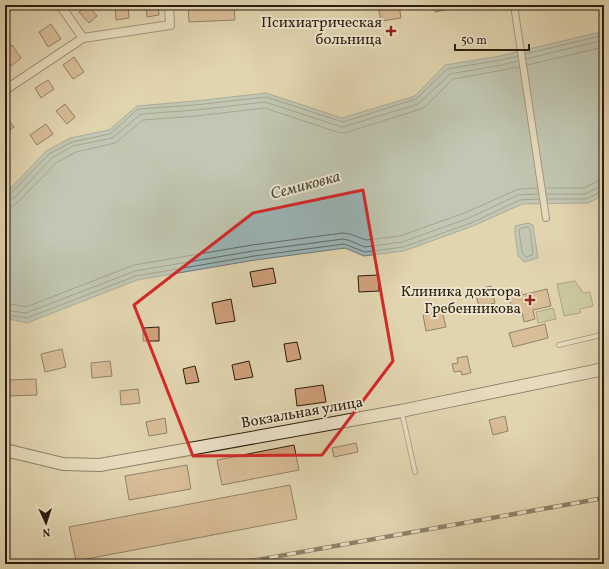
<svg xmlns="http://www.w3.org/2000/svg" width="609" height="569" font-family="Vollkorn,serif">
	<rect width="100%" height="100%" fill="#e1d5b0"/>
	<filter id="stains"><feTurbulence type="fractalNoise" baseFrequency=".005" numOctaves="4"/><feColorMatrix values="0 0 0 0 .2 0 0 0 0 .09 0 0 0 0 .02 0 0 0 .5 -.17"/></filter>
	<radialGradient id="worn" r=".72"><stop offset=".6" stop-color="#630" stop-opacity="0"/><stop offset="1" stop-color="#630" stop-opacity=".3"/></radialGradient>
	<path fill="#b3bd8b" stroke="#6e6d4e" d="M575 281 583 293 590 292 593 306 580 309V313L564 316 557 284Z
		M553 308 556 319 538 323 536 312Z"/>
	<path fill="#9ab5b7" stroke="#6d7875" d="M604 31V195L588 203 522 204 473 226 404 251 364 256 345 248 255 260 137 280 27 323 5 318V193L9 190 46 151 70 138 109 130 137 106 195 101 266 93 342 118 415 96 445 65 500 56Z
		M528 223 533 225 538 258 524 262 518 256 515 233V226Z"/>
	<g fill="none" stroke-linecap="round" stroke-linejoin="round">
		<path stroke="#626964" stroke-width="1" d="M525 54 604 35
			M526 59 604 40
			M527 65 604 47
			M546 188H584L598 181 604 180
			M546 194H585L599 187 604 186
			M5 196H8L11 193 49 154 72 142 110 134 138 109 195 105 266 97 343 122 416 99 447 69 501 60 518 56
			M547 199H586L601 192 604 191
			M5 201 10 200 15 197 52 158 73 146 112 138 141 114 196 110 265 102 339 126 343 127 418 104 450 74 502 65 518 61
			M5 207 13 206 19 201 56 163 76 152 115 143 143 120 196 116 265 108 337 132 344 133 421 109 425 107 453 79 503 70 519 67
			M528 227 530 229 533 254 532 255 526 257 522 253 519 230 520 229Z
			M5 303 26 307 134 265 252 245 343 233 350 234 366 240 400 236 467 212 516 190 521 189 537 188
			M5 310 26 313 135 271 253 251 343 239 348 240 365 247 402 242 469 218 518 195 538 194
			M5 315 27 318 136 276 254 256 344 244 365 252 403 247 471 223 520 200 539 199"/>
	</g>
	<path fill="#cf9f79" stroke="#2a1d11" d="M88 5 97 16 89 23 79 12Z
		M115 5H128L129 18 116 20Z
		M146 5H158L159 15 147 17Z
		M188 5H234L235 20 189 22Z
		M378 5H399L401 18 381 21Z
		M434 5H453L454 8 435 12Z
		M51 24 61 39 48 47 39 32Z
		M12 45 21 58 11 66 5 58V50Z
		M74 57 84 72 73 79 63 65Z
		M48 80 54 89 41 98 35 88Z
		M65 104 75 117 67 124 56 111Z
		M5 116 14 127 5 134Z
		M46 124 53 134 37 145 30 135Z
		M273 268 276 283 253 287 250 272Z
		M378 275 379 291 359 292 358 276Z
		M491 286 495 303 479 307 475 290Z
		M547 289 551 306 533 310 535 319 524 322 522 312 513 314 508 294 521 291 522 295Z
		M231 299 235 321 216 324 212 303Z
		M442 311 446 327 426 331 423 315Z
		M545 324 548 338 513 347 509 333Z
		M159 327V341H143V328Z
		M297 342 301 359 287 362 284 344Z
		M62 349 66 367 45 372 41 354Z
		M467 356 471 373 462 375 461 371 454 372 452 364 458 363 457 358Z
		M110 361 112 376 92 378 91 363Z
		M249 361 253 377 235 380 232 365Z
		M195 366 199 382 186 384 183 369Z
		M36 379 37 395 8 396V380Z
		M323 385 326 402 297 406 295 389Z
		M138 389 140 403 121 405 120 391Z
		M505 416 508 431 493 435 489 420Z
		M165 418 167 433 149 436 146 422Z
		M356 443 358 452 334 457 332 448Z
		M294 445 299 470 222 485 217 460Z
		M187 465 191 489 129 500 125 476Z
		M290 485 297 519 76 561 69 527Z"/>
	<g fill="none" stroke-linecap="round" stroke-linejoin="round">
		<g stroke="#584b39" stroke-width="5.5">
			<path id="service" d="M514 5 515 12
				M559 345 601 335 604 346
				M402 413 415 472"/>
		</g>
		<g stroke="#584b39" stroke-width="8">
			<path id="pedestrian" d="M515 12 546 218"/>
		</g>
		<g stroke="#584b39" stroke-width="10">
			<path id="minor" d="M60 5 83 38
				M5 90 83 38 170 25 169 5"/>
		</g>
		<g stroke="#2a1d11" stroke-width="14">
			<path id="secondary" d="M5 450 63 464 100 465 401 411 604 369"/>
		</g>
		<use href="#service" stroke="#ece4cc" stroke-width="4"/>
		<use href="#pedestrian" stroke="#ece4cc" stroke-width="6"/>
		<use href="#minor" stroke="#ece4cc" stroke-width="8"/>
		<use href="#secondary" stroke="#ece4cc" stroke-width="12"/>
		<g stroke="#2a1d11" stroke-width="4.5">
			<path id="rail" d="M234 564 604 498"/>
		</g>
		<use href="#rail" stroke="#ece4cc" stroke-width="3" stroke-dasharray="9" stroke-linecap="butt"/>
	</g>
	<path d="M0 0H609V569H0ZM363 190 393 361 322 455 193 456 134 305 253 213Z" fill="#e1d5b0" fill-opacity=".55" fill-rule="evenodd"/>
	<path fill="none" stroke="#d62828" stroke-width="3" stroke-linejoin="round" d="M363 190 393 361 322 455 193 456 134 305 253 213Z"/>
	<g fill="#8f2418" stroke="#ece4cc" stroke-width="1.5">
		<path d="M389 25h4v4h4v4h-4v4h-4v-4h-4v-4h4z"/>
		<path d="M528 294h4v4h4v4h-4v4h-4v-4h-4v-4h4z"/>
	</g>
	<g text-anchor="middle" stroke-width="4" stroke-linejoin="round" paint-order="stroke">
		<g font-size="15" fill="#2a1d11" stroke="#ece4cc" text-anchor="end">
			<text x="382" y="27">Психиатрическая<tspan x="382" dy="17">больница</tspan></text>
			<text x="521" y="296">Клиника доктора<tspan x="521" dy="17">Гребенникова</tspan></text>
		</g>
		<g font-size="15" fill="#2a1d11" stroke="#ece4cc">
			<text transform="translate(302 412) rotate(-10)" y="5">Вокзальная улица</text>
		</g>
		<g font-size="16" font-style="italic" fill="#4c4b43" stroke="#ece4cc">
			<text transform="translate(305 184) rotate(-15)" y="6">Семиковка</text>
		</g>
	</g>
	<rect width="609" height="569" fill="none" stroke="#e1d5b0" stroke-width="20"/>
	<rect x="6" y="6" width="597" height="557" fill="none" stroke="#2a1d11" stroke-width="2"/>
	<rect x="10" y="10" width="589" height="549" fill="none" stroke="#2a1d11"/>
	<g transform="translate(46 523) rotate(177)" stroke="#ece4cc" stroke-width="3" paint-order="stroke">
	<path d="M0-3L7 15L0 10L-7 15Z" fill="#2a1d11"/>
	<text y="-6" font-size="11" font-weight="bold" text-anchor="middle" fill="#2a1d11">N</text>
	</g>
	<path d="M455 44v6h74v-6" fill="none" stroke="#2a1d11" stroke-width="2"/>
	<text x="461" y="44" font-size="12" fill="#2a1d11" stroke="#ece4cc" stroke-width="3" paint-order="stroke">50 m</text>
	<rect width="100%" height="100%" filter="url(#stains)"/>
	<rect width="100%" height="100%" fill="url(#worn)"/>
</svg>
